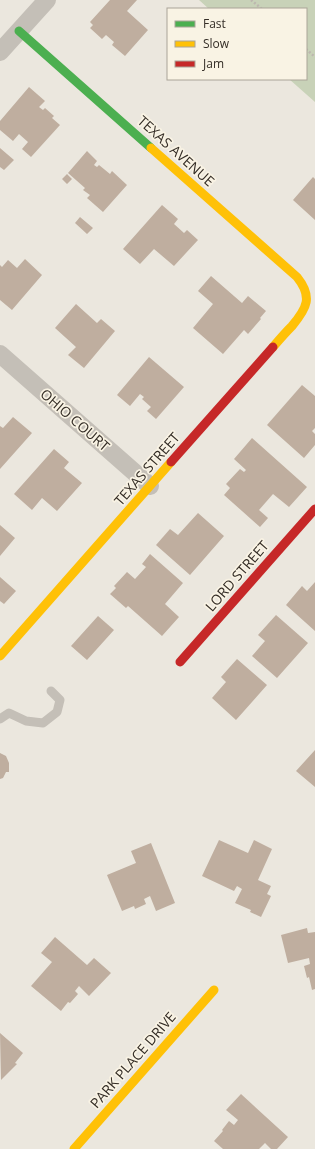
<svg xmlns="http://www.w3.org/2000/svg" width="315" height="1149" font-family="'Open Sans',sans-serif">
	<rect width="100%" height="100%" fill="#ebe7de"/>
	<path fill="#c8d2b8" d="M199 0H315V102L289 79H306V9H209Z"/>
	<path fill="#bfae9f" d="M110 0H137L127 11 148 30 125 56 112 45 114 42 106 35 102 39 90 28 93 25 90 22Z
		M29 87 45 101 39 107 43 110 45 108 54 116 52 118 60 125 31 157 22 149 28 142 19 134 13 141 0 130V121Z
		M0 148 14 160 4 170 0 167Z
		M87 151 97 161 94 165 97 167 99 165 110 174 112 171 127 185 103 212 87 198 90 195 83 190 85 188 68 173Z
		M67 174 72 179 67 184 62 179Z
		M313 177 315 179V220L293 200Z
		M162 205 178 219 174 224 184 233 187 230 198 240 174 266 154 249 140 264 123 249Z
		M80 217 93 228 87 234 75 223Z
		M25 259 42 275 12 310 0 300V265L2 267 8 260 17 268Z
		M211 276 242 303 248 296 266 311 260 318 261 319 248 334 244 330 223 354 193 328 213 304 198 291Z
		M76 304 97 323 101 319 115 331 84 368 68 355 76 347 55 328Z
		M149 357 184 387 156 419 147 411 151 407 142 399 144 397 140 394 130 406 117 395Z
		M302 385 315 396V428L312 431 315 434V445L304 458 267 425Z
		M13 417 32 433 0 469V426L3 428Z
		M252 438 307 487 289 507 273 494 259 510 268 518 260 527 224 495 230 488 226 484 240 469 244 472 246 470 234 459Z
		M54 449 69 462 64 468 82 483 57 511 42 498 32 510 14 494Z
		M198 513 224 536 190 575 156 545 170 529 178 535Z
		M0 525 15 538 0 556Z
		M150 554 183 583 165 604 179 617 162 636 128 606 126 608 110 594 116 588 114 586 127 572 135 579 146 567 142 564Z
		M0 577 16 591 4 604 0 601Z
		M315 582V631L286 605 302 586 307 591Z
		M276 615 308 643 277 678 252 656 265 641 258 635Z
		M98 616 114 630 87 660 71 646Z
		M237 659 267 685 236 720 212 698 226 682 221 677Z
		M315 750V787L296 771Z
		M0 753 6 756 9 763V772H6L3 778 0 779Z
		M219 840 248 853 254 840 272 849 258 880 271 886 267 894 271 896 261 917 250 912 251 910 235 903 242 889 237 886 234 891 202 876Z
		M151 843 175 903 156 911 150 896 144 899 146 904 135 909 134 906 122 911 107 875 136 863 131 851Z
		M307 928 308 933 315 932V989L312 990 309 977 307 978 304 966 310 964 309 958 288 963 281 935Z
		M55 937 87 965 94 958 111 973 89 996 79 986 75 991 78 994 70 1003 68 1002 61 1011 31 986 52 962 41 953Z
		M0 1033 23 1053 15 1063 17 1064 1 1080Z
		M241 1094 288 1137 277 1149H271L265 1143 259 1149H223L214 1141 223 1131 222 1130 229 1121 234 1125 238 1120 226 1110Z"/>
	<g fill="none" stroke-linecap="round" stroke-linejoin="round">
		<path stroke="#bdb7af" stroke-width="2.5" stroke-dasharray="2 2" stroke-linecap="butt" d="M251 0 262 9
			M306 49 315 57"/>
		<path stroke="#c4bfb7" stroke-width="9" d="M0 719 9 713 26 721 43 723 57 712 60 700 51 691"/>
		<path stroke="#c4bfb7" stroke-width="18" d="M0 52 47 0
			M0 354 150 486"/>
		<path stroke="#4caf50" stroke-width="9" d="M19 31 151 148"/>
		<path stroke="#ffc107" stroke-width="9" d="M151 148 297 277C313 297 307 308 292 326 285 333 279 340 273 347
			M0 656 171 462
			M74 1149 214 990"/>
		<path stroke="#c62828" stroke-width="9" d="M171 462 273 347
			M180 662 315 509"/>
	</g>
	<g text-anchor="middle" stroke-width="3.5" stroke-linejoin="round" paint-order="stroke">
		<g font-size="14" fill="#342d26" stroke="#f9f3e4">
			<text transform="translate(176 151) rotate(42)" y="5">TEXAS AVENUE</text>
			<text transform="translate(75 420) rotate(41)" y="5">OHIO COURT</text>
			<text transform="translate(147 469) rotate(-49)" y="5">TEXAS STREET</text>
			<text transform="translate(237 576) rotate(-49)" y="5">LORD STREET</text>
			<text transform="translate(133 1060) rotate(-49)" y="5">PARK PLACE DRIVE</text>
		</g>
	</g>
	<rect x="167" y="8" width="140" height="72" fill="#f9f3e4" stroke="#aaa498"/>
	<rect x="175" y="21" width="20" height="6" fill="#4caf50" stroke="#aaa498"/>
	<text x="203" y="28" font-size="12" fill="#342d26">Fast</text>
	<rect x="175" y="41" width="20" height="6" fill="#ffc107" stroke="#aaa498"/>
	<text x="203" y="48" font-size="12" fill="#342d26">Slow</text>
	<rect x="175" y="61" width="20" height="6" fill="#c62828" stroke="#aaa498"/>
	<text x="203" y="68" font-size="12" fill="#342d26">Jam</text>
</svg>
